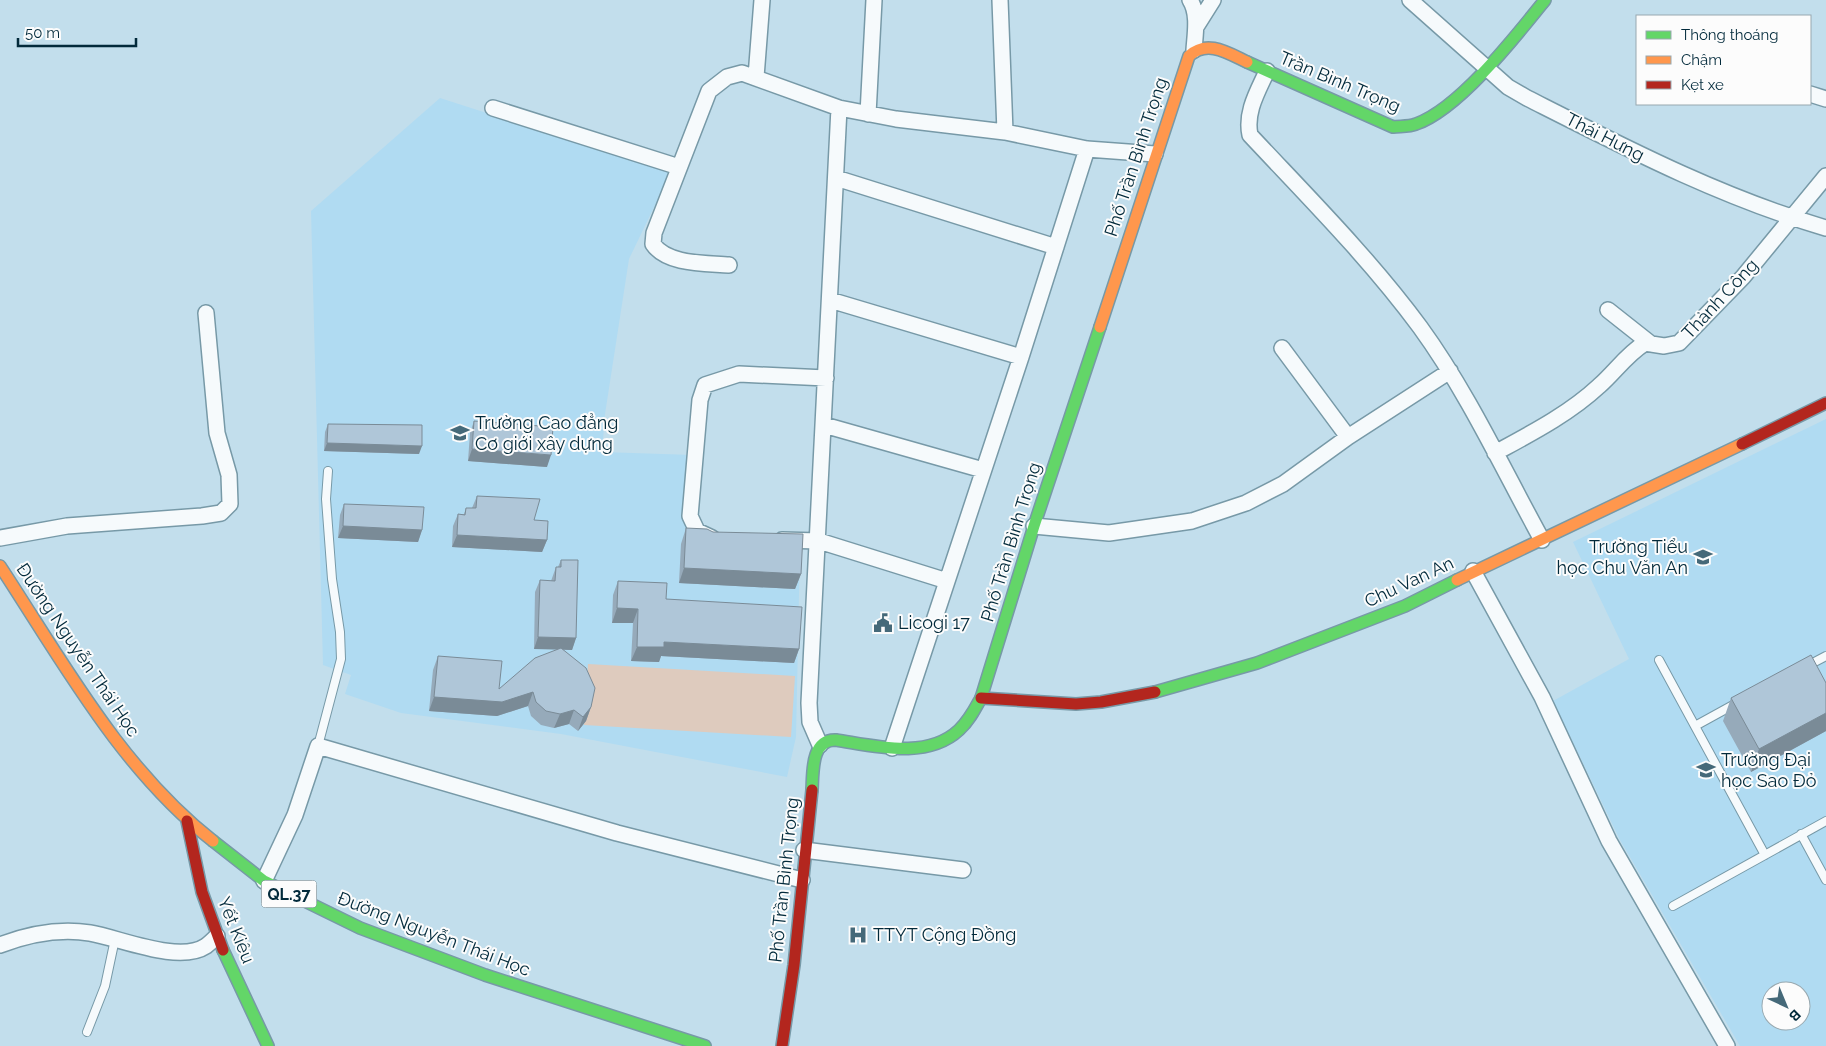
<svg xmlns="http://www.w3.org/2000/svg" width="1826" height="1046" font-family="Raleway,sans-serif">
	<rect width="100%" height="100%" fill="#c2deec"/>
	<path fill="#b0dbf2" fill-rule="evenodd" d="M440 98 671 172 629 259 605 414 602 452 693 455 685 541 800 547 796 737 787 777 561 734 401 713 345 694 351 675 323 665 311 211Z
		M1826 419V1046H1740L1620 840 1553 701 1629 659 1573 542ZM1771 991H1801V1021H1771Z"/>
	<path fill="#decbbe" d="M588 664 795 676 791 737 584 725Z"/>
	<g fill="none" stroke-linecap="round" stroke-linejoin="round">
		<g stroke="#7799a7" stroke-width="10">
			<path id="lane" d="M1659 660 1765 855
				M1807 666 1826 656
				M1695 726 1735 704
				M318 746 341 659 340 632 332 579 326 499 328 471
				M1801 834 1826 880
				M1673 906 1826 821
				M87 1032 105 986 115 939"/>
		</g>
		<g stroke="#7799a7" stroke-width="18">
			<path id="street" d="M1000 0 1005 132
				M1190 0C1199 14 1195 34 1194 50
				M1410 0 1508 87 1527 98C1624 147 1722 198 1826 228
				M1196 27 1213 0
				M1267 71C1258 91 1245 112 1250 135 1308 197 1369 258 1420 327 1468 393 1503 469 1542 540
				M756 77 762 0
				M1810 94 1826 99
				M493 108 679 167
				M868 114 874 0
				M836 178 1056 247
				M729 265C706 263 667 265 653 244L654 233 709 91 727 77 742 73 839 108 896 119 1005 132 1087 149 1155 154
				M830 300 1021 357
				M1608 310 1651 344
				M1282 348 1348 437
				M824 425 983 470
				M1495 453C1530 434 1569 414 1599 386 1615 372 1627 354 1645 343L1664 346 1679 343 1743 277 1826 176
				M1034 526 1109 533 1192 521 1246 503 1283 484 1348 437 1450 371
				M0 538 67 526 202 516 221 513 230 504 229 475 217 433 206 313
				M712 538 697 531 690 516 700 400 705 385 739 374 826 378
				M782 540 819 541 947 581
				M1473 571 1542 697 1609 841 1727 1046
				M820 745 810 722 809 703 839 108
				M892 748 1021 357 1087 149
				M804 850 963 870
				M264 881 295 815 318 746 617 833 802 880
				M0 945C29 934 59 928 90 933 120 938 179 964 206 946 210 943 214 939 217 936"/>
		</g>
		<g stroke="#7799a7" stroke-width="14">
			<path id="fast" d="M1247 62 1393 127C1400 126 1409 127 1416 124 1459 109 1516 36 1545 0
				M1155 692 1257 663 1405 606 1457 580
				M812 790C813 772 811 739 836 740 875 746 927 760 959 730 969 721 975 709 981 698L1034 526 1100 327
				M213 841 264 881 360 928 485 975 705 1046
				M223 950 268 1046"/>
		</g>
		<g stroke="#7799a7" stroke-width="14">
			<path id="slow" d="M1100 327 1189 56C1207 39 1228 53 1247 62
				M0 566C63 662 121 769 213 841
				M1457 580 1742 444"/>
		</g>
		<g stroke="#7799a7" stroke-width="14">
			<path id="jam" d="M1742 444 1826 403
				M981 698 1076 704 1101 702 1155 692
				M187 821 202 892 223 950
				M782 1046 794 965 812 790"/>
		</g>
		<use href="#lane" stroke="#f6fafc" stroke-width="8"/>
		<use href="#street" stroke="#f6fafc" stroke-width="15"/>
		<use href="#fast" stroke="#63d668" stroke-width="11"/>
		<use href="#slow" stroke="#ff974d" stroke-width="11"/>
		<use href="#jam" stroke="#b3261e" stroke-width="11"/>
	</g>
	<path fill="#96aaba" d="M474 421 547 467 468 461 470 433Z
		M328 424 419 454 324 451 325 432Z
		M477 496 534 520 547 540 542 552 452 547 453 526 458 514H464L466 508H472Z
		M344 504 422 530 418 542 338 538 340 515Z
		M686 528 801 574 795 589 679 583 681 544Z
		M561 560 576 638 572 650 563 649 591 707 586 721 578 731 569 724 554 728 541 725 531 716 528 706 497 716 429 711 433 670 438 656 499 689 557 649H534L535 592 540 580 551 581 556 567H558Z
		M618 581 799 649 794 663 661 656 659 662 631 661 633 623H612L613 595Z
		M1826 683V731L1751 772 1723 721 1731 698Z"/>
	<path fill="#7a8b97" d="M327 443 422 446 419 454 324 451Z
		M472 449 551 455 547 467 468 461Z
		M343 526 422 530 418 542 338 538Z
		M457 535 547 540 542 552 452 547Z
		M684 568 801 574 795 589 679 583Z
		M617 608 638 609 633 623H612Z
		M538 637 576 638 572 650 534 649Z
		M664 642 799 649 794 663 661 656 659 662 631 661 637 647Z
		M533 692 528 706 497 716 429 711 434 697Z
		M591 707 586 721 578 731 583 717Z
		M574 710 569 724 554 728 560 714Z
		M1826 713V731L1751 772 1759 749Z"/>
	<path fill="#afc6d8" stroke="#7a8b97" d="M474 421 553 427 551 455 472 449Z
		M328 424 422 425V446L327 443Z
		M477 496 540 499 534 520 548 521 547 540 457 535 458 514 465 515 466 508H476Z
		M344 504 424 507 422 530 343 526Z
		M686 528 707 529 713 532 803 534 801 574 684 568Z
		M561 560H578L576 638 538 637 540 580 555 581 556 567H561Z
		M618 581 667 583 666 599 802 607 799 649 664 642V647H637L638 609 617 608Z
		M561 648 586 668 595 688 591 707 583 717 574 710 560 714 546 711 536 702 533 692 502 702 434 697 438 656 502 661 499 689 535 658Z
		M1811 655 1826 683V713L1759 749 1731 698Z"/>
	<defs>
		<g id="university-bare" transform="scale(1.5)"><path d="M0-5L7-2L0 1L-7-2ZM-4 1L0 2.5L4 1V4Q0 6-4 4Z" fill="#456979" stroke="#fcfcfc" stroke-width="2.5" paint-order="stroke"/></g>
		<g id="school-bare" transform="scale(1.5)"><path d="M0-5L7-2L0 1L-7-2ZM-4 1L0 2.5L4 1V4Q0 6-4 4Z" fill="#456979" stroke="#fcfcfc" stroke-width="2.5" paint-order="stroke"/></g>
		<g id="civic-bare" transform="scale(1.5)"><path d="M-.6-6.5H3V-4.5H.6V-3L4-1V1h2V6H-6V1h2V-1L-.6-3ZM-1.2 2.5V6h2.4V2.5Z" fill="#456979" stroke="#fcfcfc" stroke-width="2.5" paint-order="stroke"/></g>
		<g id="hospital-bare" transform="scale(1.5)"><path d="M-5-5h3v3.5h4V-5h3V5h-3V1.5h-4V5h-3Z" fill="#456979" stroke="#fcfcfc" stroke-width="2.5" paint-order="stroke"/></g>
	</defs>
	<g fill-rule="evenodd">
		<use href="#university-bare" x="460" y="433"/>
		<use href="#school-bare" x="1703" y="557"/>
		<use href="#civic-bare" x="883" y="623"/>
		<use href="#university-bare" x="1706" y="770"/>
		<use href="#hospital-bare" x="858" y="935"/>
	</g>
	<g text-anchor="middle" stroke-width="4" stroke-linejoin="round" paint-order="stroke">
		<rect fill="#fcfcfc" stroke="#4d6975" stroke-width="1" x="261.5" y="880.5" width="55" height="27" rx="4"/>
		<g font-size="16" font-weight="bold" fill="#022a3b">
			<text x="289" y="900">QL.37</text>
		</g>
		<g font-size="18" fill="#022a3b" stroke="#fcfcfc">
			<text transform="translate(1340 82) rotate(23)" y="6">Trần Bình Trọng</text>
			<text transform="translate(1605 137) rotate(27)" y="6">Thái Hưng</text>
			<text transform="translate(1136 157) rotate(-72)" y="6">Phố Trần Bình Trọng</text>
			<text transform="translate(1720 299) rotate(-47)" y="6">Thành Công</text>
			<text transform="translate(1011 542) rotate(-73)" y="6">Phố Trần Bình Trọng</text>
			<text transform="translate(1409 582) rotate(-25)" y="6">Chu Van An</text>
			<text transform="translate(78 650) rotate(56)" y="6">Đường Nguyễn Thái Học</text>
			<text transform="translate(784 880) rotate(-84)" y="6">Phố Trần Bình Trọng</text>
			<text transform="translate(236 930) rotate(68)" y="6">Yết Kiêu</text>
			<text transform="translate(434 934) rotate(21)" y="6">Đường Nguyễn Thái Học</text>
		</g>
		<g font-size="18" fill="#022a3b" stroke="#fcfcfc" text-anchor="start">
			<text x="475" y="429">Trường Cao đẳng<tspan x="475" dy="21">Cơ giới xây dựng</tspan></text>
			<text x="1688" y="553" text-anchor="end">Trường Tiểu<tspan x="1688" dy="21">học Chu Văn An</tspan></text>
			<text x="898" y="629">Licogi 17</text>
			<text x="1721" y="766">Trường Đại<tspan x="1721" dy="21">học Sao Đỏ</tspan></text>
			<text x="873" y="941">TTYT Cộng Đồng</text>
		</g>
	</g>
	<rect x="1636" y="15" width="175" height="90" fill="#fcfcfc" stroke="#98a8af"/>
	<rect x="1646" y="31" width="25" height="8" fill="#63d668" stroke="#98a8af"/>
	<text x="1681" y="40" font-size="15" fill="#022a3b">Thông thoáng</text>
	<rect x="1646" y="56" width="25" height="8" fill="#ff974d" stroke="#98a8af"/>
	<text x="1681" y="65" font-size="15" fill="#022a3b">Chậm</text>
	<rect x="1646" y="81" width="25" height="8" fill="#b3261e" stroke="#98a8af"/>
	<text x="1681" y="90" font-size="15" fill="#022a3b">Kẹt xe</text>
	<g transform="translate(1786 1006) rotate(136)"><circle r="24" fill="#fcfcfc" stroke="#98a8af"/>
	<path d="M0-4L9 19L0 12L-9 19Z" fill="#456979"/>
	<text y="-8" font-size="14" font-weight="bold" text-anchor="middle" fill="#022a3b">B</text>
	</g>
	<path d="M18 38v8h118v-8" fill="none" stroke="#022a3b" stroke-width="2.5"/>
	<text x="25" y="38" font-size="15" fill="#022a3b" stroke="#fcfcfc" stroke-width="4" paint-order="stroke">50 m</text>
</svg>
